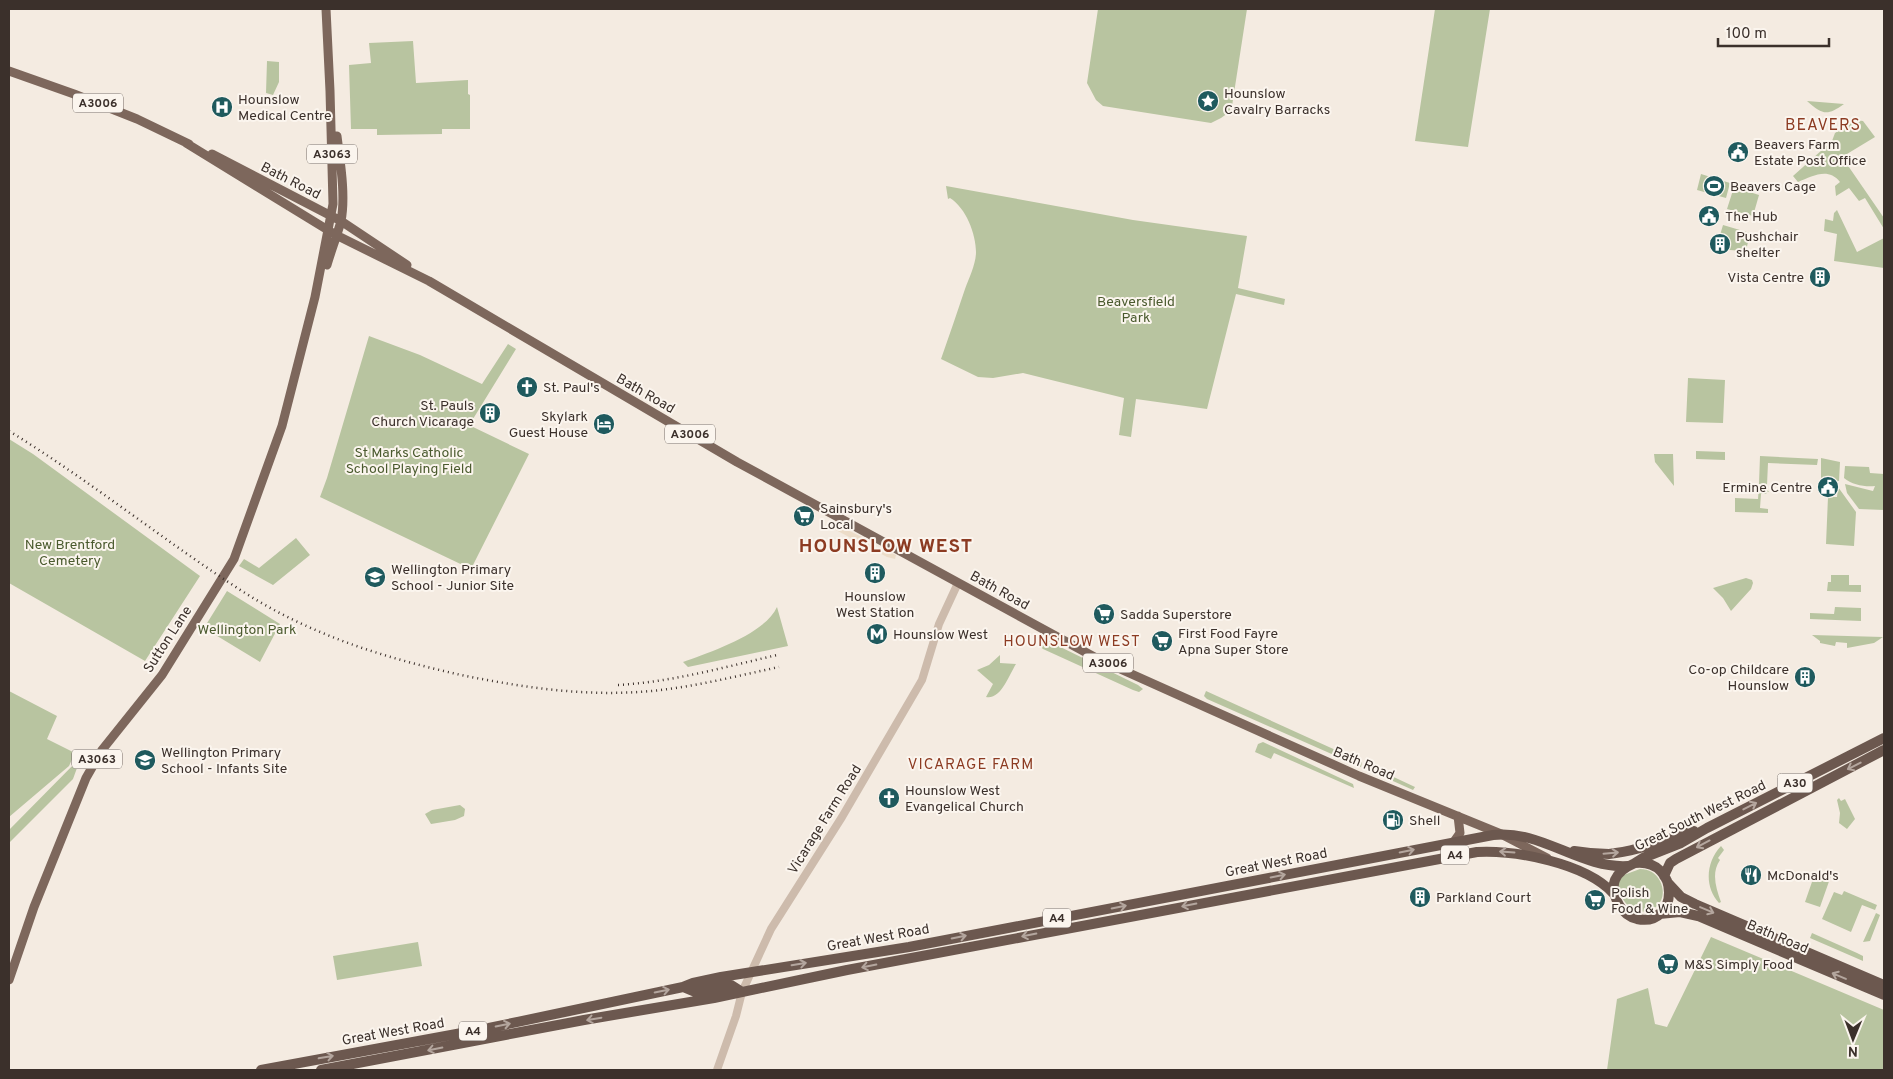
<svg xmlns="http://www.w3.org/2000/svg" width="1893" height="1079" font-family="Overpass,sans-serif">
	<rect width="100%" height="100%" fill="#f4ebe1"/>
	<path fill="#b8c4a0" d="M1098 9H1247L1232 106 1228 113 1221 118 1211 123 1103 106 1096 100 1087 83Z
		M1435 9H1490L1468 147 1415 141Z
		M413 41 416 83 468 80V94L470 95V129H442V134L377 135V129H351L349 65 371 63 369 43Z
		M267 61 279 62V82L273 95 266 93Z
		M1807 101 1844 104C1827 116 1823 115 1807 101Z
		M1856 120 1863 121 1875 137 1842 157 1884 218V229L1865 198 1859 201 1849 188 1836 196 1835 186 1840 182C1828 167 1813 176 1798 182L1793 176 1832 141 1835 133Z
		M1701 174 1730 183 1726 198 1697 190Z
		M946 186 1133 220 1247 236 1238 288 1285 299 1284 305 1236 294 1207 409 1136 399 1131 437 1119 435 1124 398 1023 373 993 378 978 377 941 359C949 336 957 313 965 289 969 278 976 264 976 252 976 234 966 208 950 198L948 199Z
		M1734 187 1759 195 1753 216 1727 209Z
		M1837 210 1857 252 1884 238V268L1834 261 1837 234 1824 231 1825 219 1833 221 1834 213Z
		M1723 225 1750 233 1746 251 1712 249 1714 242 1720 247 1721 243 1718 242Z
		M369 336 420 355 482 384 508 344 516 349 473 419 471 425 473 427 529 454 471 569 320 497 327 478Z
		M1688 378 1725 380 1723 423 1686 422Z
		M9 439 33 454 200 576 145 661 9 583Z
		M1696 451 1725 452V460L1696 459Z
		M1654 454H1673L1674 486 1655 462Z
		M1760 456 1818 459 1817 465 1768 463 1767 485 1759 484Z
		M1821 458 1840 462 1839 481 1821 480Z
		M1845 466 1869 467 1870 473 1884 474V510L1859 509 1847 493 1845 484 1873 491 1875 486C1865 487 1852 485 1844 478Z
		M1759 486 1765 487 1769 492H1767L1766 494H1761L1760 508 1768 509V513L1735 512V498L1758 499Z
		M1838 487 1856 512 1854 546 1826 544 1828 497H1837Z
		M296 538 310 555 273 585 239 566 244 559 259 568Z
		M1831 575H1849V585H1861V592L1827 591 1828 582H1831Z
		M1746 578 1752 580 1753 583 1751 589 1731 611 1723 598 1713 588Z
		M227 591 280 624 260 662 204 628Z
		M777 607 788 646 688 667 683 662C710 652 765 634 777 607Z
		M1835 607 1861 608V621L1810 619V613L1834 614Z
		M1812 635 1883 637 1874 643 1847 648V643L1836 642 1835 646 1820 643V641Z
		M1040 637 1138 685 1143 689 1139 692 1133 690 1043 649 1038 644Z
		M1000 655V663L1016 664C1009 675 1001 700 986 697L993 684 977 670 989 665Z
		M9 691 57 716 47 739 75 753 69 766 9 817Z
		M1206 691 1362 762 1361 767 1207 699 1204 696Z
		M1263 742 1353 784 1354 788 1274 753 1271 759 1255 752 1258 744Z
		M81 757 73 779 9 843V830Z
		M1366 764 1415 787 1413 790 1364 768Z
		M1839 798 1841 801 1845 799 1855 819 1847 829 1839 823 1840 813 1837 800Z
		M460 805 465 809 464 816 455 820 431 824 425 814 432 810Z
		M1721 846 1724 850 1718 858 1720 860C1711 873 1716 888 1721 902L1719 903C1704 887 1706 862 1721 846Z
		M1640 869C1649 869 1656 873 1660 881 1675 912 1625 929 1618 884L1621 876Z
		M1833 870 1820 907 1805 902 1813 879Z
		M1844 891 1877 905 1875 910 1862 905 1851 932 1822 919 1834 892 1842 895Z
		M1876 913 1880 915 1870 941 1863 942Z
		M1812 933 1857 953 1863 956V961L1810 938Z
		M1711 937 1884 1010V1070H1607L1617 999 1648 988 1655 1024 1667 1027Z
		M418 942 422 966 337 980 333 956Z"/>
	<path fill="#ecdcc8" d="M833 523 864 538 865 542 886 553 889 552 896 555 895 559 887 557 832 528Z"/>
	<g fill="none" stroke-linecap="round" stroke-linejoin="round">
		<path stroke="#cdbbac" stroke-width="8" d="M717 1070 736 1016 742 992 771 929 842 817 922 680 939 624 958 583"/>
		<path stroke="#7d675c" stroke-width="9" d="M9 71 74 94 137 119 189 144
			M186 143 336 235 429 281 737 462 1098 659 1359 776 1501 834 1547 858
			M212 154 341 221 407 265
			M327 265C331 251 337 236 341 221 346 195 340 161 337 136
			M1453 843 1460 833 1458 816
			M9 980 34 907 86 778 102 750 162 675 234 559 282 426 315 297 333 204 330 91 326 9"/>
		<path stroke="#6c584f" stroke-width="10" d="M1574 851C1586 853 1597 854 1609 854 1639 851 1665 839 1694 831
			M1635 863 1643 858 1681 843 1707 828 1884 738
			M1635 863C1681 858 1679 928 1637 919 1629 917 1623 912 1619 905 1608 885 1614 872 1635 863Z
			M1664 876 1670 863 1676 859 1884 750
			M1668 883 1681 897 1695 904 1884 985
			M1659 914 1680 912 1698 916 1884 995
			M683 987 695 992 731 985 742 992
			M261 1070 489 1028 683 987 693 983 721 977 909 947 1493 835C1541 829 1580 869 1628 866
			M321 1070 584 1020 714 998 847 970 1477 852C1516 850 1585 863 1613 893"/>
		<path stroke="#3b302b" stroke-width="2.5" stroke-dasharray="1 4" stroke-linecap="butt" d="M9 431C89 480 163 540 242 591 310 635 387 659 466 676 527 688 588 697 651 691 694 687 737 676 779 667
			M618 685C672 682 725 667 777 655"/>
	</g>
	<defs><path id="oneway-shaft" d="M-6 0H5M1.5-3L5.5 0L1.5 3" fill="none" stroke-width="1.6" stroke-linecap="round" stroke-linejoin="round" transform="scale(1.25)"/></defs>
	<g stroke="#b4a69e">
		<use href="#oneway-shaft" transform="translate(1854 766) rotate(153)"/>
		<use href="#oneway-shaft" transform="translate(1750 806) rotate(-27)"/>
		<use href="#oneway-shaft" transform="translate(1703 844) rotate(152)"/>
		<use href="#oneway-shaft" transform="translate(1407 851) rotate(-11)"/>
		<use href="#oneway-shaft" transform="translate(1507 852) rotate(-176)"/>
		<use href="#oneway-shaft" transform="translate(1611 853) rotate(-5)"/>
		<use href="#oneway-shaft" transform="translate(1278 876) rotate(-11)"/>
		<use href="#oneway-shaft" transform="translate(1189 905) rotate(169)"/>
		<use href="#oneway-shaft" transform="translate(1119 907) rotate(-11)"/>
		<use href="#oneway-shaft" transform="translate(1707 910) rotate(23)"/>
		<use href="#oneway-shaft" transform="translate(1029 935) rotate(169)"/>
		<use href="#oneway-shaft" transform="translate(959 937) rotate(-11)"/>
		<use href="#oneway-shaft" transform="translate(799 964) rotate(-9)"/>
		<use href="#oneway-shaft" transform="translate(869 966) rotate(169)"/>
		<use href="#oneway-shaft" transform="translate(1839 976) rotate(-157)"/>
		<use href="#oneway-shaft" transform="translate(662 991) rotate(-11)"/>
		<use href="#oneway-shaft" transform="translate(594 1019) rotate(170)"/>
		<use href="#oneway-shaft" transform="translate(503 1025) rotate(-12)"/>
		<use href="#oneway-shaft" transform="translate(435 1049) rotate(169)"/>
		<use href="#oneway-shaft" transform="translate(326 1057) rotate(-10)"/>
	</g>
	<defs>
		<g id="sight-disc" transform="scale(1.125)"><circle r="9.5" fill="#1f5a5e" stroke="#fbf5ee"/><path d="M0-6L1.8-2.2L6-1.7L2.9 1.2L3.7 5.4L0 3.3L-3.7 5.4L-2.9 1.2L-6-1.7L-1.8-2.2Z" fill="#fff"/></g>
		<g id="hospital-disc" transform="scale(1.125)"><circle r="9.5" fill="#1f5a5e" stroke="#fbf5ee"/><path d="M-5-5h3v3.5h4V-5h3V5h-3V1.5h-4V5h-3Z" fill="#fff"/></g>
		<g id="civic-disc" transform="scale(1.125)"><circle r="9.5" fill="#1f5a5e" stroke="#fbf5ee"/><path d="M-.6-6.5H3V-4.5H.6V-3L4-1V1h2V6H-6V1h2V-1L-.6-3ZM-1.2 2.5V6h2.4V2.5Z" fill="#fff"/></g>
		<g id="stadium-disc" transform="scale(1.125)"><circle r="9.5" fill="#1f5a5e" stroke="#fbf5ee"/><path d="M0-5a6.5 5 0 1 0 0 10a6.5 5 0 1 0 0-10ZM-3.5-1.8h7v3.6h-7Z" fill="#fff"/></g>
		<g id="building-disc" transform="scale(1.125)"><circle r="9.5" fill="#1f5a5e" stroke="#fbf5ee"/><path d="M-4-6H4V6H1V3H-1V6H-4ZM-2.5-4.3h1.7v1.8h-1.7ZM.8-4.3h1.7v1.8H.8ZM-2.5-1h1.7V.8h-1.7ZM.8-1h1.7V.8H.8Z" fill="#fff"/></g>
		<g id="church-disc" transform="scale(1.125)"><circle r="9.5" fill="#1f5a5e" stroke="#fbf5ee"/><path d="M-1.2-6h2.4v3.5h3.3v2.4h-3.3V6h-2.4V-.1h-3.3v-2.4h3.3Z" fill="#fff"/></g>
		<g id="hotel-disc" transform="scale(1.125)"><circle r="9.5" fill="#1f5a5e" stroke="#fbf5ee"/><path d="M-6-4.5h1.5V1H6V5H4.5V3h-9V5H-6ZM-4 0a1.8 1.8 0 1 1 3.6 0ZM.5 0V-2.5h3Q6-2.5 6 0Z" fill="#fff"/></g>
		<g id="supermarket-disc" transform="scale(1.125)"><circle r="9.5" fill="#1f5a5e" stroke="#fbf5ee"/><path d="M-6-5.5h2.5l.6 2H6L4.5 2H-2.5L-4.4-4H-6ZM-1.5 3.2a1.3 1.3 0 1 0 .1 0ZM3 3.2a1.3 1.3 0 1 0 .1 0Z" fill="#fff"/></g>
		<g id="school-disc" transform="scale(1.125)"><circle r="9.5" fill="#1f5a5e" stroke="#fbf5ee"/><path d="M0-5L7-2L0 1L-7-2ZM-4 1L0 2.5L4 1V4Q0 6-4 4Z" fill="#fff"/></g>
		<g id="metro-disc" transform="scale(1.125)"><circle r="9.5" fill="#1f5a5e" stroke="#fbf5ee"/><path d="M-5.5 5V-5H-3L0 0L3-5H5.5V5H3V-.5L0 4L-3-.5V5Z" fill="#fff"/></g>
		<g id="fuel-disc" transform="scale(1.125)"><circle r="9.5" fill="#1f5a5e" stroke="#fbf5ee"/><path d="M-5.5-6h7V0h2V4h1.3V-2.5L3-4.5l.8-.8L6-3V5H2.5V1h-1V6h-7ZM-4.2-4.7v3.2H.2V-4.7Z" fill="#fff"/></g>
		<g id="restaurant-disc" transform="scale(1.125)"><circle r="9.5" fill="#1f5a5e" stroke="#fbf5ee"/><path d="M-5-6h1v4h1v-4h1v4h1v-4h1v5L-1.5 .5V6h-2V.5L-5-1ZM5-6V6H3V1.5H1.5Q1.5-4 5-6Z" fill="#fff"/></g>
	</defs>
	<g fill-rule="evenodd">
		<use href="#sight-disc" x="1208" y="101"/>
		<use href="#hospital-disc" x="222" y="107"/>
		<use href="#civic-disc" x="1738" y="152"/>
		<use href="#stadium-disc" x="1714" y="186"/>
		<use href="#civic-disc" x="1709" y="216"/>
		<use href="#building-disc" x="1720" y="244"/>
		<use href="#building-disc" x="1820" y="277"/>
		<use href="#church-disc" x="527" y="387"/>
		<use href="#building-disc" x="490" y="413"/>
		<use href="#hotel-disc" x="604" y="424"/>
		<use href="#civic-disc" x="1828" y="487"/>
		<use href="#supermarket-disc" x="804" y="516"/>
		<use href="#building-disc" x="875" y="573"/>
		<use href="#school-disc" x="375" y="577"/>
		<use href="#supermarket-disc" x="1104" y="614"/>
		<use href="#metro-disc" x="877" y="634"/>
		<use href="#supermarket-disc" x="1162" y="641"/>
		<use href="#building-disc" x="1805" y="677"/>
		<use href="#school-disc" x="145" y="760"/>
		<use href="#church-disc" x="889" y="798"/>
		<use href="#fuel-disc" x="1393" y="820"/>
		<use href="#restaurant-disc" x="1751" y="875"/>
		<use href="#building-disc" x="1420" y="897"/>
		<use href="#supermarket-disc" x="1595" y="900"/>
		<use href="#supermarket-disc" x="1668" y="964"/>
	</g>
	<g text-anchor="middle" stroke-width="4" stroke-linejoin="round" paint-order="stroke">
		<g fill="#fbf5ee" stroke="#756b66" stroke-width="1">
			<rect x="73" y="93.5" width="50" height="19" rx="4"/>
			<rect x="307" y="144.5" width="50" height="19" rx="4"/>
			<rect x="665" y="424.5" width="50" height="19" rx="4"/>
			<rect x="1083" y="653.5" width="50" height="19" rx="4"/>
			<rect x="72" y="749.5" width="50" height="19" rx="4"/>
			<rect x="1777.5" y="773.5" width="35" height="19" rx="4"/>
			<rect x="1441" y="845.5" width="28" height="19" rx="4"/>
			<rect x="1043" y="908.5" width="28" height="19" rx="4"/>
			<rect x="459" y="1021.5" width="28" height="19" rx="4"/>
		</g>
		<g font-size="12" font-weight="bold" fill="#3b302b">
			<text x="98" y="107">A3006</text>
			<text x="332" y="158">A3063</text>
			<text x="690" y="438">A3006</text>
			<text x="1108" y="667">A3006</text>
			<text x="97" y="763">A3063</text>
			<text x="1795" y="787">A30</text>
			<text x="1455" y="859">A4</text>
			<text x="1057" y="922">A4</text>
			<text x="473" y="1035">A4</text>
		</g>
		<g font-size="14" fill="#3b302b" stroke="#fbf5ee" text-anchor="start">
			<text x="1224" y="98">Hounslow<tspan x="1224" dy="16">Cavalry Barracks</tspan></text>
			<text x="238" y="104">Hounslow<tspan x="238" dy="16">Medical Centre</tspan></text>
			<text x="1754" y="149">Beavers Farm<tspan x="1754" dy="16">Estate Post Office</tspan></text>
			<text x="1730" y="191">Beavers Cage</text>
			<text x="1725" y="221">The Hub</text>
			<text x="1736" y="241">Pushchair<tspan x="1736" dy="16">shelter</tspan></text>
			<text x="1804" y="282" text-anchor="end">Vista Centre</text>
			<text x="543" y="392">St. Paul's</text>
			<text x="474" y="410" text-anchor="end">St. Pauls<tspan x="474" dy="16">Church Vicarage</tspan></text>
			<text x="588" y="421" text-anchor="end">Skylark<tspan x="588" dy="16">Guest House</tspan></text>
			<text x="1812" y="492" text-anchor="end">Ermine Centre</text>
			<text x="820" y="513">Sainsbury's<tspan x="820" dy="16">Local</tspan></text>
			<text x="391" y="574">Wellington Primary<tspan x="391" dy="16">School - Junior Site</tspan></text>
			<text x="875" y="601" text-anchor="middle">Hounslow<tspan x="875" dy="16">West Station</tspan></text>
			<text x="1120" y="619">Sadda Superstore</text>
			<text x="1178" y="638">First Food Fayre<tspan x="1178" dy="16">Apna Super Store</tspan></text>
			<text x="893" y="639">Hounslow West</text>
			<text x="1789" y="674" text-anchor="end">Co-op Childcare<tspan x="1789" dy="16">Hounslow</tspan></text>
			<text x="161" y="757">Wellington Primary<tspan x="161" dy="16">School - Infants Site</tspan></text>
			<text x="905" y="795">Hounslow West<tspan x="905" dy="16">Evangelical Church</tspan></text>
			<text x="1409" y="825">Shell</text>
			<text x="1767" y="880">McDonald's</text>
			<text x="1611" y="897">Polish<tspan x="1611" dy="16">Food &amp; Wine</tspan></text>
			<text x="1436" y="902">Parkland Court</text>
			<text x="1684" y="969">M&amp;S Simply Food</text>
		</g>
		<g font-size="14" fill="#3b302b" stroke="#fbf5ee">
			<text transform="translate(291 180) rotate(27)" y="5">Bath Road</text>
			<text transform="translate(646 393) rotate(30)" y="5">Bath Road</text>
			<text transform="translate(1000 590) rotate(29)" y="5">Bath Road</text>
			<text transform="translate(167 639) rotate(-57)" y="5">Sutton Lane</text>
			<text transform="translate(1364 763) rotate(23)" y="5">Bath Road</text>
			<text transform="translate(1700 815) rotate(-26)" y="5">Great South West Road</text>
			<text transform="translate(824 819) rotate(-58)" y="5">Vicarage Farm Road</text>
			<text transform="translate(1276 862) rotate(-11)" y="5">Great West Road</text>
			<text transform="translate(1778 936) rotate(23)" y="5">Bath Road</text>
			<text transform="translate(878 937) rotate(-10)" y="5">Great West Road</text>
			<text transform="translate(393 1031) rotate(-10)" y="5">Great West Road</text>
		</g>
		<g font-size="14" fill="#4a5a2e" stroke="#fbf5ee">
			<text x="1136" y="306">Beaversfield<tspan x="1136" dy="16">Park</tspan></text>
			<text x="409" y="457">St Marks Catholic<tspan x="409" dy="16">School Playing Field</tspan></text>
			<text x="70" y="549">New Brentford<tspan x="70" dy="16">Cemetery</tspan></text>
			<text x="247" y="634">Wellington Park</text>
		</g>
		<g font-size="15" letter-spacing="1" fill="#8c3b22" stroke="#fbf5ee">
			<text x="1072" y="646">HOUNSLOW WEST</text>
			<text x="971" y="769">VICARAGE FARM</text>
		</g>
		<g font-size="16" letter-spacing="1" fill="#8c3b22" stroke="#fbf5ee">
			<text x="1823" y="130">BEAVERS</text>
		</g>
		<g font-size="19" font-weight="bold" letter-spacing="1" fill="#8c3b22" stroke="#fbf5ee">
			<text x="886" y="552">HOUNSLOW WEST</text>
		</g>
	</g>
	<rect width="1893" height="1079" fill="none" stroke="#3b302b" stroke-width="20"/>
	<g transform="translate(1853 1039) rotate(181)" stroke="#fbf5ee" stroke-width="4" paint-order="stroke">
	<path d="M0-4L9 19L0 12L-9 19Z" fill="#3b302b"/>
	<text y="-8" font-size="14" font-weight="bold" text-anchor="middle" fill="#3b302b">N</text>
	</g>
	<path d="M1718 38v8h111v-8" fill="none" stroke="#3b302b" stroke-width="2.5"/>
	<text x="1726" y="38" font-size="15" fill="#3b302b" stroke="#fbf5ee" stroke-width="4" paint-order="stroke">100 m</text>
</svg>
